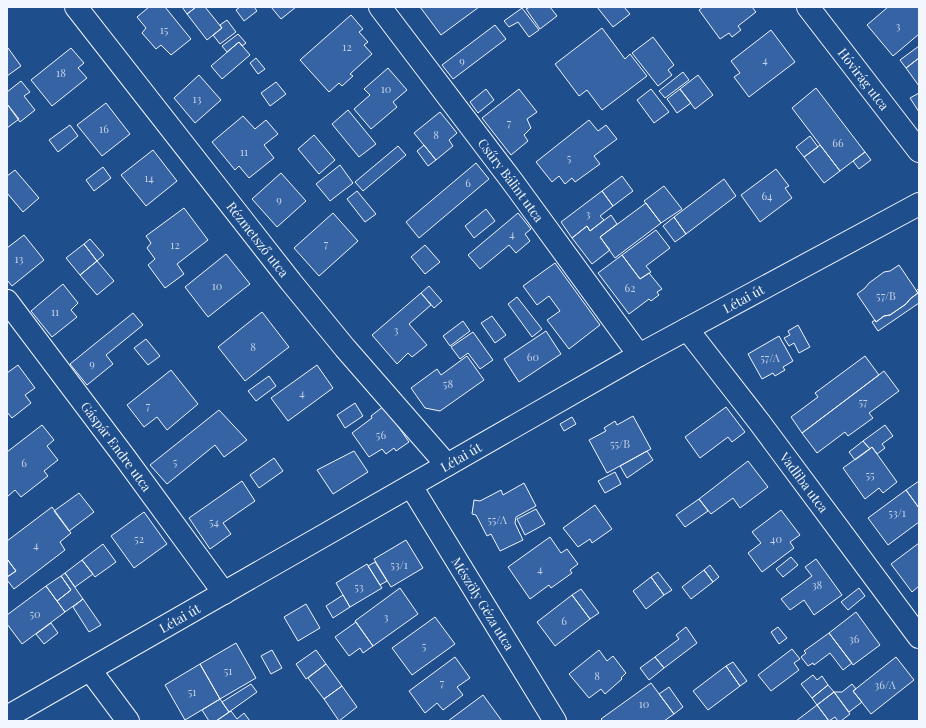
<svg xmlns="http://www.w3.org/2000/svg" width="926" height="728" font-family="'Playfair Display',serif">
	<rect width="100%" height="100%" fill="#1f4e8c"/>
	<path fill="#3563a3" stroke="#f2f6ff" d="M149 7H165L191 39 171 55 161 45 156 49 142 33 146 28 137 17Z
		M182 7H196L187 14Z
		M196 7H205L222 28 207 40 187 14Z
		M240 7H254L257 11 244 21 236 10Z
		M271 7H296L281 19Z
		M420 7H479L441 35Z
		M530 7H550L557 16 540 29 526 9Z
		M597 7H624L630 14 613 27Z
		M703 7H752L756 12 738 26 741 30 732 37 729 33 720 39 699 10Z
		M888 7H919V34L893 56 867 25Z
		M522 8 539 30 529 37 518 22 509 27 504 21Z
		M351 15 363 29 359 32 368 42 364 45 372 54 350 74 353 76 342 86 339 83 329 92 300 60Z
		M227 20 236 32 220 44 213 35 222 28 220 25Z
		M495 25 506 39 453 79 442 65Z
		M602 28 625 59 630 54 647 76 602 110 587 90 579 96 555 64Z
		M771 30 795 62 749 97 734 77 740 73 731 61Z
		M238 34 246 43 242 46 239 42 227 52 222 46Z
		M653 37 674 65 668 70 672 75 658 86 632 53Z
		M239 42 250 55 222 79 211 66Z
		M919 46V58L906 68 900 60Z
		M7 48H8L21 66 7 76Z
		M71 48 84 63 78 68 87 78 52 106 31 80Z
		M256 58 265 69 258 74 250 63Z
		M919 58V86L906 68Z
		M388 68 407 90 393 102 397 107 371 129 354 109 370 95 364 89Z
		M683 72 689 80 665 98 659 91Z
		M199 75 221 100 195 123 174 98Z
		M698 75 713 95 695 109 680 89Z
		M21 81 30 92 24 96 35 110 20 122 7 104V92Z
		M276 82 286 94 270 106 261 93Z
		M816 88 865 152 840 171 792 108Z
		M486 89 494 100 478 113 470 102Z
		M519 89 537 112 527 119 531 128 524 135 528 141 511 155 482 118Z
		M651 89 669 112 654 123 637 100Z
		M680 89 691 103 677 113 667 99Z
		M919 93V112L910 98Z
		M106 103 130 134 102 156 77 125Z
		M7 104 19 119 7 128Z
		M348 110 376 144 359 157 332 124Z
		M440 112 457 133 449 140 453 146 436 160 414 133Z
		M243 116 255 129 266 120 278 134 264 145 274 158 249 178 239 166 235 170 212 142Z
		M589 120 598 131 606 125 617 139 594 156 600 164 575 182 572 178 565 184 559 176 552 182 536 162Z
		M70 125 78 136 58 152 49 140Z
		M314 135 335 160 319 174 298 149Z
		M810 136 818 147 804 157 796 147Z
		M424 145 436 160 428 166 417 151Z
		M820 145 840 171 824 183 804 157Z
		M398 146 406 155 363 191 355 182Z
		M153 150 177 181 146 206 121 175Z
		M865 152 871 160 859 169 853 161Z
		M476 163 489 179 419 238 406 222Z
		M340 165 353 183 330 201 316 184Z
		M103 167 111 178 94 191 86 180Z
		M776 169 789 186 785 188 792 198 760 222 741 195Z
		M15 170 39 198 23 212 7 193V176Z
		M281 173 306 201 277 227 252 199Z
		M622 176 633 191 613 206 602 191Z
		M724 179 736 196 686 234 674 217Z
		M664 186 682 209 661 223 644 201Z
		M357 191 376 214 365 222 347 199Z
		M602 191 613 206 600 216 604 220 590 231 587 226 572 238 561 222Z
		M646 203 661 223 615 258 600 237Z
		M184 208 208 240 177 264 184 274 165 288 148 265 155 259 147 248 151 243 146 236Z
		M486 209 495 221 474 238 465 226Z
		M333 213 358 241 319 276 294 248Z
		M518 213 531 229 525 234 530 241 516 253 509 245 480 269 468 255Z
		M611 215 617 224 600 237 610 250 592 264 572 238 587 226 590 231Z
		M674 217 686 234 675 242 663 226Z
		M656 230 670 248 646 266 651 272 640 279 622 255Z
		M24 235 44 260 12 286 7 280V248Z
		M90 239 104 255 97 261 84 244Z
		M84 244 97 261 80 275 66 258Z
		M425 245 440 262 425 274 411 257Z
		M226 254 250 284 208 317 185 287Z
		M622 255 640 279 649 273 662 289 657 292 659 295 651 301 649 299 629 314 598 273Z
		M97 261 114 281 97 295 80 275Z
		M555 263 600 325 569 349 547 320 560 311 549 296 537 305 523 286Z
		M899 265 918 293 910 299 906 304 890 315 884 316 876 322 857 294 865 288 869 283 884 272 890 271Z
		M63 284 78 303 71 310 77 317 52 337 31 311Z
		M429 286 442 301 434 308 421 293Z
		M919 288V303L878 331 872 322 875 320 876 322 884 316 890 315 906 304 910 299 918 293 916 291Z
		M421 293 431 305 409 324 427 345 412 357 408 353 397 364 372 335Z
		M517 297 542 329 532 337 508 304Z
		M262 312 289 347 245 381 218 347Z
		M133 313 143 325 106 355 113 364 87 385 70 364Z
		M492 316 506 335 495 343 481 323Z
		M463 321 470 331 450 346 443 336Z
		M798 325 810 347 799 353 794 343 789 346 784 338 790 335 788 331Z
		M546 331 561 354 519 382 504 359Z
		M473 332 493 360 480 369 468 353 460 359 451 347Z
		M779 336 793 361 783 367 785 370 775 376 773 373 762 379 748 354Z
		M146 339 160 356 148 365 134 348Z
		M467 356 484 380 440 411 425 408 411 388 437 369 441 375Z
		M865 356 879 375 802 433 791 417 818 397 815 393Z
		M18 365 35 388 25 395 31 403 12 418 7 412V373Z
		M317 365 333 388 288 421 271 398Z
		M171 370 198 404 167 430 157 417 144 427 127 405Z
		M884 371 899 391 869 413 873 418 848 436 845 432 817 453 802 433Z
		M269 376 276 386 256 401 248 391Z
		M355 403 363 416 345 428 337 415Z
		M384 406 409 442 396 451 394 448 386 454 382 449 369 457 352 433 372 418 371 416Z
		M726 407 745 432 732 442 728 437 700 458 685 437Z
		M219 410 247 440 224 457 215 445 167 484 150 465Z
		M633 416 651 449 607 473 589 440 606 431 604 428 615 421 617 425Z
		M572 417 576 424 564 431 560 424Z
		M42 425 54 440 47 446 58 460 44 471 48 476 21 497 15 490 7 497V452Z
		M885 425 893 436 882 444 885 448 877 454 872 447 870 449 863 441Z
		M863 441 870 449 855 460 849 452Z
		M872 447 897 482 883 493 879 488 865 499 843 468Z
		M354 451 368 472 333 494 317 470Z
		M647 451 653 460 627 478 620 466Z
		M274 458 283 471 259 488 250 475Z
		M748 461 768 487 740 508 733 498 711 514 699 499Z
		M615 472 621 484 605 493 598 481Z
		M242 481 255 501 223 523 231 534 210 549 189 518Z
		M919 481V508L906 490Z
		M524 483 536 506 516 517 515 523 523 540 500 551 491 534 487 536 476 515 472 514 474 500 480 501 501 490 503 495Z
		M906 490 919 508V522L888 545 868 518Z
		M79 493 94 512 69 531 54 511Z
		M699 499 708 511 685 527 676 515Z
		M595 505 612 529 592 543 590 539 578 547 563 528Z
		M52 507 71 533 60 542 65 550 14 589 7 580V577L16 571 7 559V541Z
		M536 509 545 524 525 535 517 519Z
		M781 510 800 535 790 542 794 548 762 572 748 553 761 543 752 532Z
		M144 512 167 544 134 568 111 536Z
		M550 537 561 553 567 549 578 564 570 570 572 573 551 588 549 585 530 599 508 567Z
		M406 540 423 568 391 587 374 559Z
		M919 543V586L912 592 891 564Z
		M103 544 116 562 95 577 82 560Z
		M791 557 798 565 783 577 776 569Z
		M7 559 16 571 7 577Z
		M816 559 842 595 814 615 804 600 790 610 781 599 812 576 805 567Z
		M82 560 93 574 75 587 65 573Z
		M375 562 387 581 380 585 368 566Z
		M367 564 382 588 350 607 336 583Z
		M710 565 719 577 713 582 704 570Z
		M704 570 713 582 691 599 682 587Z
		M658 572 672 590 664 595 651 577Z
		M65 573 83 599 65 612 57 601 71 590 61 576Z
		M61 576 71 590 57 601 46 586Z
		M651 577 664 595 646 609 633 591Z
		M46 586 65 612 22 644 7 624V615Z
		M400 588 418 614 373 646 355 621Z
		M859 588 865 596 848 610 841 602Z
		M581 589 599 613 590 619 572 595Z
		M343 595 350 607 333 618 326 606Z
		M572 595 590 619 555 646 537 622Z
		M83 599 101 625 89 632 73 607Z
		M306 604 320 628 298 641 284 617Z
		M856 612 880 645 853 665 829 633Z
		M435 617 455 644 412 675 392 648Z
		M356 622 373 646 363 653 360 648 349 656 335 637Z
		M51 623 58 633 44 644 36 634Z
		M686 627 697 643 664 668 655 657 679 639 676 635Z
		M778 627 787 638 779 644 771 632Z
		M829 633 852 663 843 670 830 653 814 665 813 663 808 666 801 657 806 653 804 651Z
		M236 643 256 678 220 699 200 664Z
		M792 649 800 659 794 663 799 670 771 691 758 675Z
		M272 650 282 668 271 674 261 656Z
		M316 650 326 664 306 679 296 664Z
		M599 650 607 661 613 656 626 673 621 678 622 679 605 694 601 689 589 698 569 674Z
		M455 657 470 678 457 687 463 695 443 710 437 703 425 713 409 691Z
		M655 657 664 668 649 680 640 668Z
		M896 657 914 680 871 714 853 691Z
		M733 662 747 681 740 686 726 666Z
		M200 664 220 699 185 720 165 685Z
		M326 664 342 686 324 699 308 678Z
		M726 666 740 686 708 710 693 691Z
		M813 675 817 680 822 676 828 685 812 698 801 684Z
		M651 683 674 714 664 721H603L601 719Z
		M251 684 257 692 229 712 222 702Z
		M852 684 856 689 853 691 862 702 849 712 834 692H842Z
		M828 685 834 692 817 705 812 698Z
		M342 686 357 707 339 721 324 699Z
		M669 687 683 707 674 714 659 694Z
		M834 692 850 714 841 721H838L835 717 829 721 817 705Z
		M483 695 502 721H448Z
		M220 699 229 712 216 721H209L202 710Z
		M817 705 829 721H796Z
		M231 711 237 719 244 713 250 721H216Z"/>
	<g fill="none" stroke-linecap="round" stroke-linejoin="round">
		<g stroke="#f2f6ff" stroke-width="24">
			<g id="street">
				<path id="s1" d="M76 7 291 282 345 348 447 465"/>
				<path id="s2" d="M380 7 512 181 639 355"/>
				<path id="s3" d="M808 7 919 151"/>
				<path id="s4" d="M7 301 126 459 224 593"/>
				<path id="s5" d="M687 329 760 423 919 637"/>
				<path id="s6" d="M411 486 555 721"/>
				<path d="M90 670 128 721"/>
				<path id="s7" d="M7 717 639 355 919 204"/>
			</g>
		</g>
		<use href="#street" stroke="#1f4e8c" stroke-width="22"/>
	</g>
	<g text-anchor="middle" stroke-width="3" stroke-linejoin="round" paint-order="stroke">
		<g font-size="11" fill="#c3d1e8">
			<text x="898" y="30">3</text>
			<text x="164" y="34">15</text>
			<text x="347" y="51">12</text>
			<text x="765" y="64">4</text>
			<text x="462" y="65">9</text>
			<text x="61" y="77">18</text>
			<text x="386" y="93">10</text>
			<text x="197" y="103">13</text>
			<text x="509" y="127">7</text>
			<text x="104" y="133">16</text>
			<text x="436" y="139">8</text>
			<text x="838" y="147">66</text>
			<text x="244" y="156">11</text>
			<text x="569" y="162">5</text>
			<text x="149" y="182">14</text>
			<text x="468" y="187">6</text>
			<text x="767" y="200">64</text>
			<text x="279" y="204">9</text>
			<text x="588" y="218">3</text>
			<text x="512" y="238">4</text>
			<text x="326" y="248">7</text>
			<text x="175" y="249">12</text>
			<text x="19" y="263">13</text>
			<text x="217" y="290">10</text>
			<text x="630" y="292">62</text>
			<text x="886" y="300">57/B</text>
			<text x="55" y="316">11</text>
			<text x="396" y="334">3</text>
			<text x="253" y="351">8</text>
			<text x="533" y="361">60</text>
			<text x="770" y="362">57/A</text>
			<text x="92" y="368">9</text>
			<text x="448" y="388">58</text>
			<text x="302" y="397">4</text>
			<text x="863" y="406">57</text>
			<text x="148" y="410">7</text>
			<text x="381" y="439">56</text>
			<text x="620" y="448">55/B</text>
			<text x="175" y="466">5</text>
			<text x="24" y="467">6</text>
			<text x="870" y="479">55</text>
			<text x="897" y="517">53/1</text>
			<text x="497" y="524">55/A</text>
			<text x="214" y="526">54</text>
			<text x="139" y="543">52</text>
			<text x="776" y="543">40</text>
			<text x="36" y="549">4</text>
			<text x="399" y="569">53/1</text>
			<text x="540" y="573">4</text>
			<text x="817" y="589">38</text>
			<text x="359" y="591">53</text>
			<text x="35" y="618">50</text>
			<text x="386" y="621">3</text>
			<text x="564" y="625">6</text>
			<text x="854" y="643">36</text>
			<text x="424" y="650">5</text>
			<text x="228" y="675">51</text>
			<text x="597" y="680">8</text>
			<text x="442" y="687">7</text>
			<text x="885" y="689">36/A</text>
			<text x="192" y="696">51</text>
			<text x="644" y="708">10</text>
		</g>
		<g font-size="13" fill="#f2f6ff" stroke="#1f4e8c">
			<text dy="5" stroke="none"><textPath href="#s3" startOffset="91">Hóvirág utca</textPath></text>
			<text dy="5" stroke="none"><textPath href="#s2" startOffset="217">Csűry Bálint utca</textPath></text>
			<text dy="5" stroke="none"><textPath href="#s1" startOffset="295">Rézmetsző utca</textPath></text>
			<text dy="5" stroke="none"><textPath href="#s7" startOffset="847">Létai út</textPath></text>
			<text dy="5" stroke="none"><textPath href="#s4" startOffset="182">Gáspár Endre utca</textPath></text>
			<text dy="5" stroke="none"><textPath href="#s7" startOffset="523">Létai út</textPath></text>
			<text dy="5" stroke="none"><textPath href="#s5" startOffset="193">Vadliba utca</textPath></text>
			<text dy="5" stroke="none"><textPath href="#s6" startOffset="138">Mészöly Géza utca</textPath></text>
			<text dy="5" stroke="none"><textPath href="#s7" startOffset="199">Létai út</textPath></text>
		</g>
	</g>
	<rect width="926" height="728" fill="none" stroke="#f2f6ff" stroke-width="16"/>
</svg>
